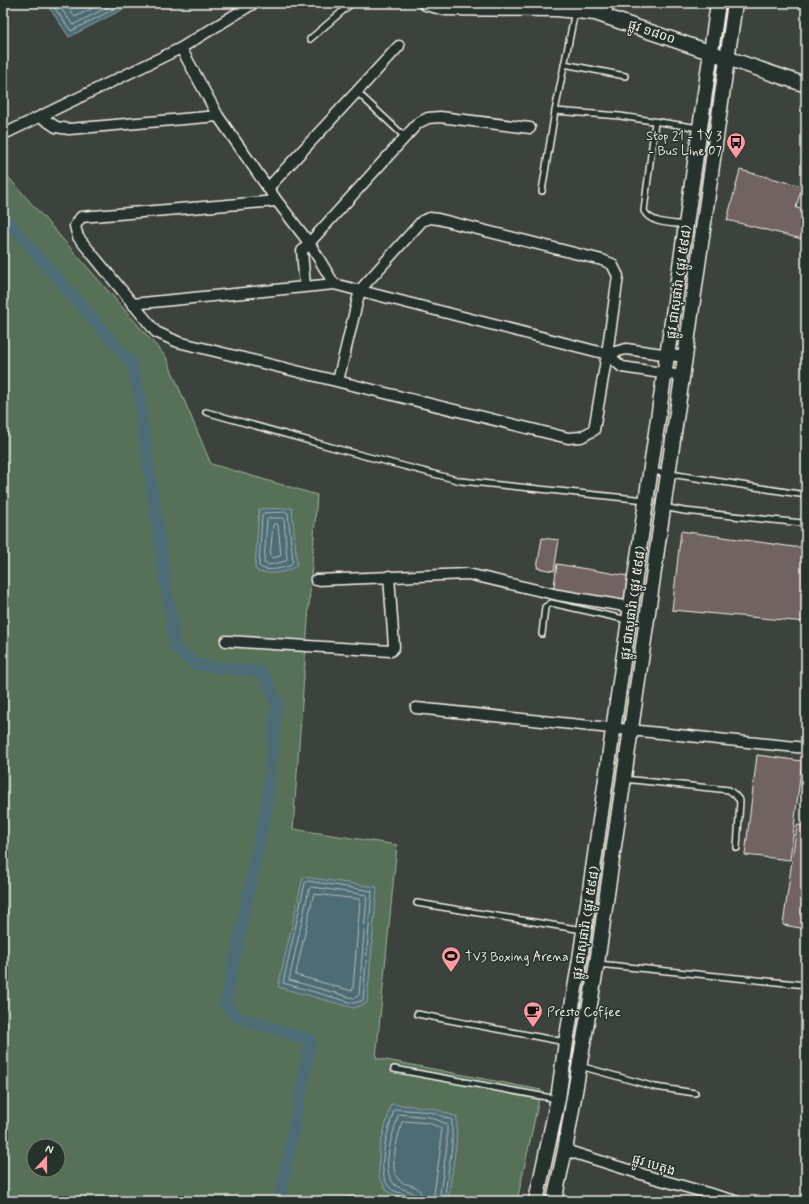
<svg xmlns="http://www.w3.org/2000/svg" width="809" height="1204" font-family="Mynerve,'Noto Sans Khmer',sans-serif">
	<rect width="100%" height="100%" fill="#3c423c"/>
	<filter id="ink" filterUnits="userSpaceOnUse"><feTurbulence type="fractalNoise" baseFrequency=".025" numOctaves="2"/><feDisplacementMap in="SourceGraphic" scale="8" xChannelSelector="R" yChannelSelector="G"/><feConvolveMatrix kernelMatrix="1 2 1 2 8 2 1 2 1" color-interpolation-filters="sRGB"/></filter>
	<g filter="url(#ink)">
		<path fill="#567158" stroke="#a5b1a0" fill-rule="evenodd" d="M3 171 166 357 211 464 317 495 293 829 397 845 376 1058 541 1090 517 1201H369L348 1196 347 1201H3ZM34 1146H58V1170H34Z"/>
		<path fill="#4e6c74" stroke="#90a1a2" d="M46 3H135L69 37Z
			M292 508 297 564C288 574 271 574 258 572L255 567 259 509Z
			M303 877 377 887 367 1003 354 1008 278 987Z
			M391 1104 432 1108 457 1117 456 1146 448 1200 407 1199 388 1192 379 1177V1150Z"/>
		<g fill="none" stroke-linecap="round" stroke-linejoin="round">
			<path stroke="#b2bcba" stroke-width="1" d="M51 3 71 31 126 3
				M57 3 73 25 115 3
				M64 3 75 17 102 3
				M264 513 287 512 288 514 293 561 290 566C280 568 267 573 259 566L262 515Z
				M269 518H282L284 519 287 559 286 561 269 565 264 563 267 520Z
				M274 524H277L278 525 281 555 280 556 272 558 270 556 273 526Z
				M308 881 372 891 363 999 362 1001 353 1003 283 983 305 883Z
				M312 887 367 895 359 995 357 997 353 998 289 980 309 889Z
				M314 894 359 899 360 901 353 989 352 991 296 975Z
				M411 1201 409 1196C404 1194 395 1192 391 1189 373 1173 389 1129 394 1110L395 1109 431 1112 452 1120V1146L444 1201
				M416 1201 413 1193C408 1189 398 1189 394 1184 380 1168 393 1134 398 1116L399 1114 430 1117 447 1124V1145L439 1201
				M422 1201C422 1181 407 1188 399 1180 387 1169 399 1135 402 1122L404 1121 429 1123 441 1128V1145L433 1201"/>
			<path stroke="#4e6c74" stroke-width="12" d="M3 216 132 364 138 391 175 648 197 665 262 672 277 703 267 804 225 1004 238 1018 311 1040 279 1201"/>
		</g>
		<path fill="#71645f" stroke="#f4f1e8" d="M740 170 802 186 796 208 806 210V240L727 220Z
			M806 308V323L803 322Z
			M681 531 794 547H806V622L672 610Z
			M542 538 559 540 554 571 537 568Z
			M557 564 628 576 623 604 553 593Z
			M757 755 802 761 790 860 745 855Z
			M797 825 806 826V929L783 925Z"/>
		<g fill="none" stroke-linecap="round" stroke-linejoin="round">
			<g stroke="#f4f1e8" stroke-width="8">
				<path id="lane" d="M310 39 352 3
					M564 64 625 76
					M357 92 406 138
					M555 111 620 116 699 128
					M655 122 644 211C651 224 672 223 685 225
					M542 191 555 111 575 11
					M206 412 342 450 461 481 645 500
					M651 471 806 495
					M664 507 684 511 802 523
					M542 634 545 607 551 603 628 620
					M624 779 729 790 735 795 740 801 737 848
					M417 903 583 930
					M598 964 806 985
					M417 1014 565 1042
					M580 1066 655 1087 695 1093
					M394 1069 557 1099"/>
			</g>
			<g stroke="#f4f1e8" stroke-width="13">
				<path id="street" d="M606 16 608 3
					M181 48 218 116 277 201 310 244 334 284
					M41 117 56 127 69 129 218 116
					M4 134 181 48 254 3
					M268 188 399 46
					M277 201 81 217 75 226 78 237 156 332 178 342 568 438 581 437 594 430 607 354 618 276 612 264 602 260 438 219 430 218 422 221 360 290 338 381
					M305 287 302 251 418 123 428 118 440 117 530 128
					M132 304 334 284 607 354 622 367 682 376
					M607 354 626 349 685 357
					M316 580 468 574 558 595 631 607
					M226 641 391 651 394 647 389 576
					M416 708 806 748
					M565 1150 654 1178 736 1201"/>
			</g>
			<g stroke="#f4f1e8" stroke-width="17">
				<path id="secondary" d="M426 3 445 8 557 9 595 13 806 85
					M536 1201 558 1099 566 1042 580 959 718 3
					M554 1201 565 1150 597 963 685 357 735 3"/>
			</g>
			<use href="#lane" stroke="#26332d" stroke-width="5"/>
			<use href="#street" stroke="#26332d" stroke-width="10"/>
			<use href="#secondary" stroke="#26332d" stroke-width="14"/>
		</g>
	</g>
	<defs>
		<g id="bus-pin" transform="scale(1)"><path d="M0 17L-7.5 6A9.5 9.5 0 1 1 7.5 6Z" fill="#ff9aa2" stroke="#26332d"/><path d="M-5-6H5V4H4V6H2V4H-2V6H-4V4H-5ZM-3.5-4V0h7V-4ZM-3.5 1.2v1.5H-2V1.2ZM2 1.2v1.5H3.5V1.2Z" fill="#111"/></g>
		<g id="stadium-pin" transform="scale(1)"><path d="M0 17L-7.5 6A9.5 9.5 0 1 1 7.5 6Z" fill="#ff9aa2" stroke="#26332d"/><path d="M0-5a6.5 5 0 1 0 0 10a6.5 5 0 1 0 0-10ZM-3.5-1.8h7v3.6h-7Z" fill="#111"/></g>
		<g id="cafe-pin" transform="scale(1)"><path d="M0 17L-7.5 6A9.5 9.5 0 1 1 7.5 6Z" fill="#ff9aa2" stroke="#26332d"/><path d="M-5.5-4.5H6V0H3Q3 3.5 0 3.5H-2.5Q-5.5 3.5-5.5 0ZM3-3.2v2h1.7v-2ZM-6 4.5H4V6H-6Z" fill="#111"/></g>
	</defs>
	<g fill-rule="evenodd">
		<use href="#bus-pin" x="736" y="142"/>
		<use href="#stadium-pin" x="451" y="956"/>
		<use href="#cafe-pin" x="533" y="1011"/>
	</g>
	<g text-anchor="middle" stroke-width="3" stroke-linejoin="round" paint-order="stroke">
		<g font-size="13" fill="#f4f1e8" stroke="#26332d">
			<text transform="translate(652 31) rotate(19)" y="5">ផ្លូវ ១៨០០</text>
			<text transform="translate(678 282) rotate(-82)" y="5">ផ្លូវ ជាសុផារ៉ា (ផ្លូវ ៥៩៨)</text>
			<text transform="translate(632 603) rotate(-82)" y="5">ផ្លូវ ជាសុផារ៉ា (ផ្លូវ ៥៩៨)</text>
			<text transform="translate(585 923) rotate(-81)" y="5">ផ្លូវ ជាសុផារ៉ា (ផ្លូវ ៥៩៨)</text>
			<text transform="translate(654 1164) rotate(17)" y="5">ផ្លូវ បេតុង</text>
		</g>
		<g font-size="13" fill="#f4f1e8" stroke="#26332d" text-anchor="start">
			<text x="722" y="140" text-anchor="end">Stop 21 - TV 3<tspan x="722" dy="15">- Bus Line 07</tspan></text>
			<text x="465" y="961">TV3 Boxing Arena</text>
			<text x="547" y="1016">Presto Coffee</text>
		</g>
	</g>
	<rect width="809" height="1204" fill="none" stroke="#26332d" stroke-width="16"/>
	<rect x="8" y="8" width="793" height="1188" fill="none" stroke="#f4f1e8" stroke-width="1.5" filter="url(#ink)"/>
	<g transform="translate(46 1158) rotate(21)"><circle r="19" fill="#26332d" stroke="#787f78"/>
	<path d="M0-3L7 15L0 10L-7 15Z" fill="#ff9aa2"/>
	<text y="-6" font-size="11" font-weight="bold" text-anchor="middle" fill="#f4f1e8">N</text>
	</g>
</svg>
